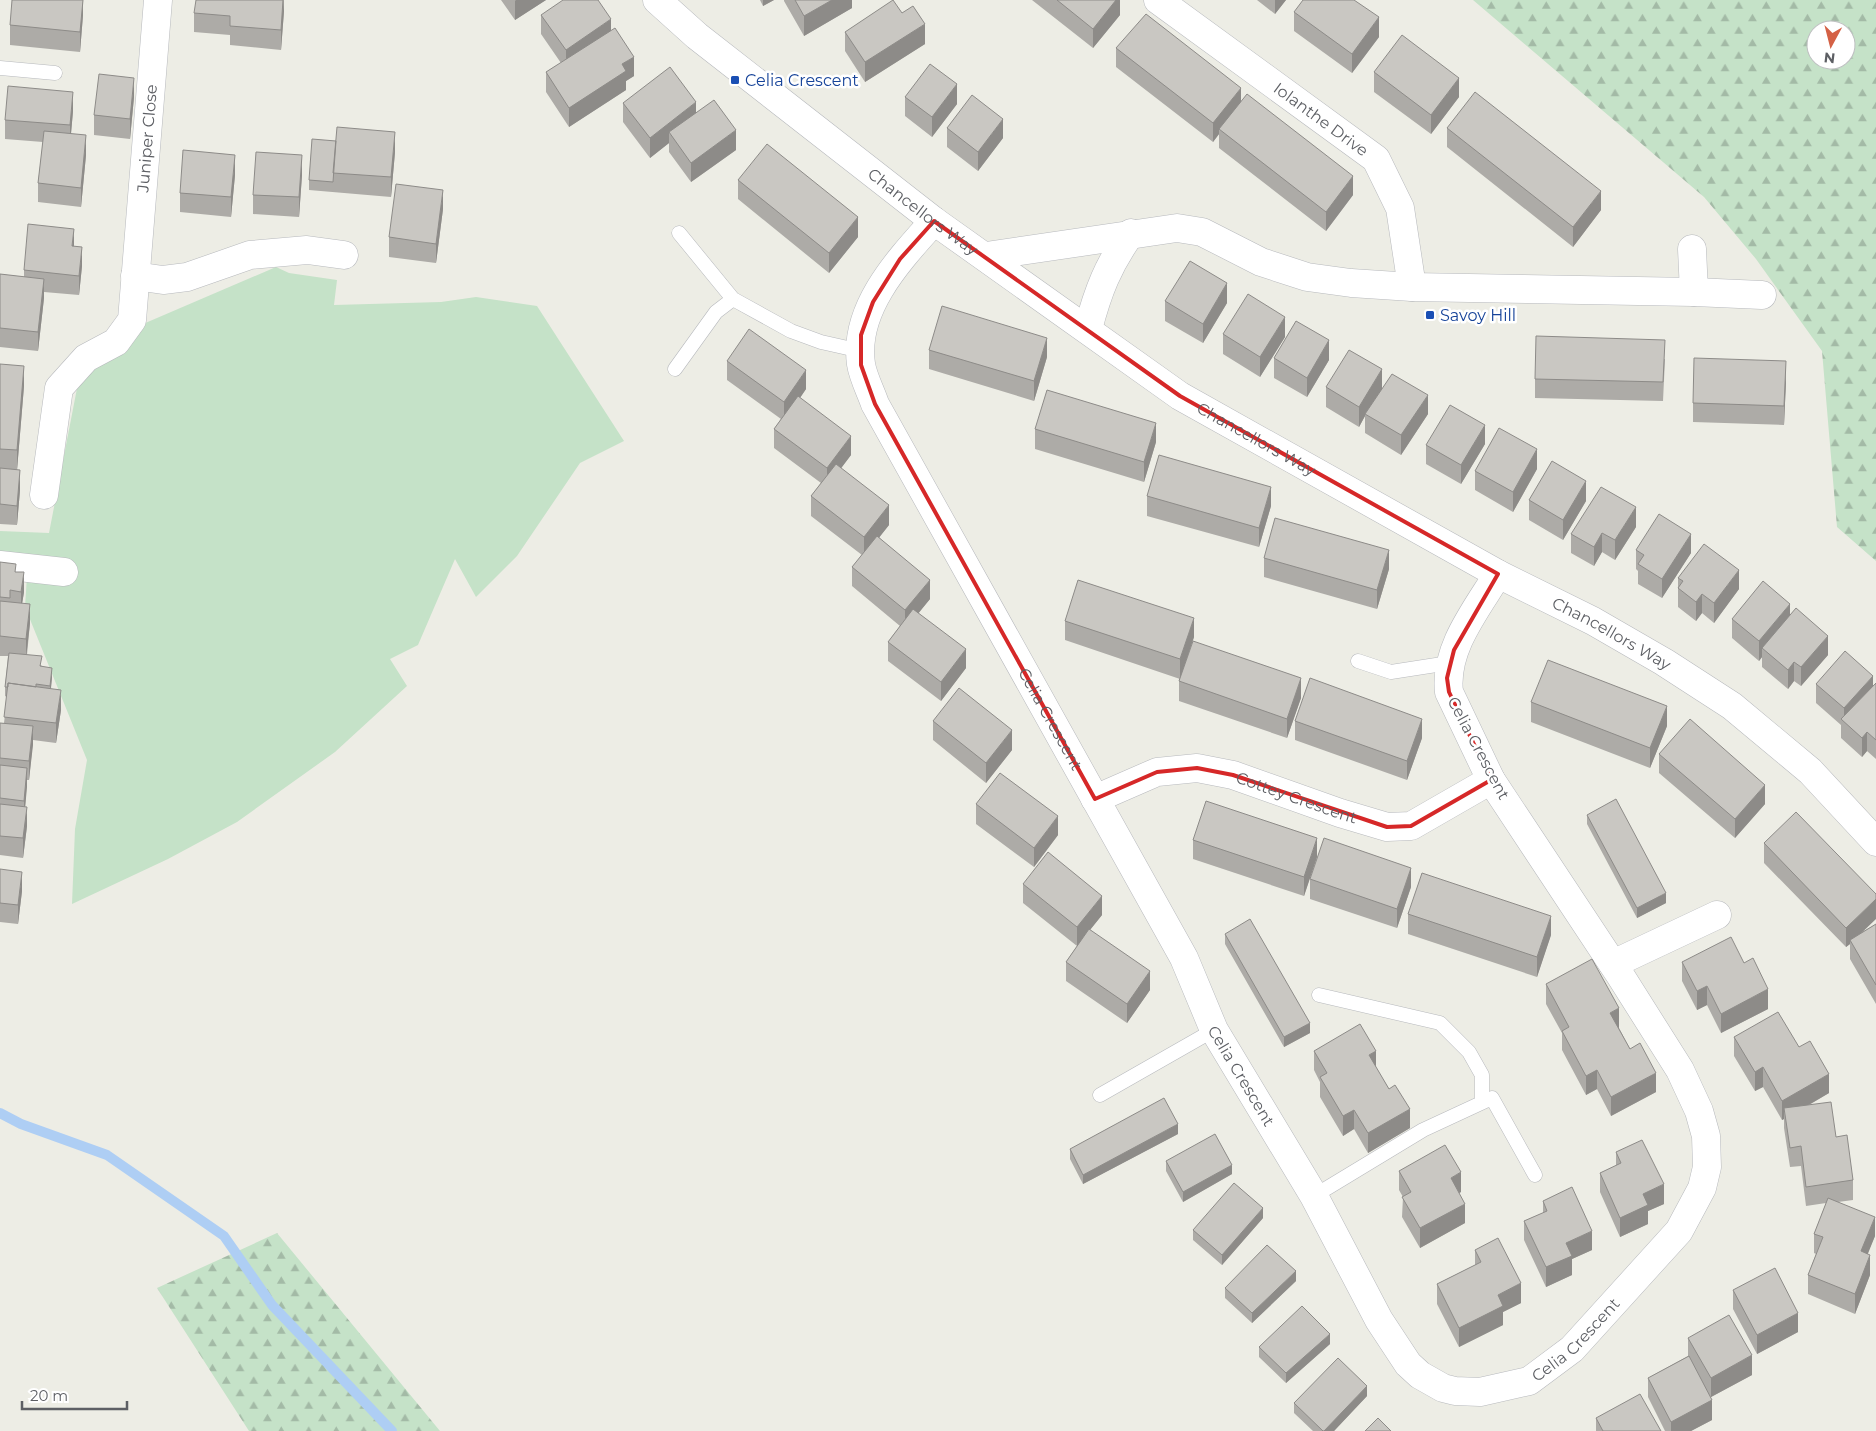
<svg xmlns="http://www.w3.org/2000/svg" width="1876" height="1431" font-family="Montserrat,sans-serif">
	<defs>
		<pattern id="forest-firs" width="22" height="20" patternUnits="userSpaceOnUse" patternTransform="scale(1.25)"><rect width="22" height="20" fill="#c5e2c8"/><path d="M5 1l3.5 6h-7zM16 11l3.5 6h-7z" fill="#a3baa6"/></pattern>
	</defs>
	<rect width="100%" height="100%" fill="#edede5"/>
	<path fill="#c5e2c8" d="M276 267 289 273 337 280 334 305 441 302 476 297 537 306 624 441 580 463 517 556 476 597 455 559 418 645 390 659 407 686 335 752 237 822 168 859 72 904 75 829 87 760 25 607 27 576 0 573V531L49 533 79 378 143 324Z"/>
	<path fill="url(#forest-firs)" fill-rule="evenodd" d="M1473 0H1876V561L1837 527 1822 351 1756 259 1704 197ZM1816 30H1846V60H1816Z
		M277 1233 440 1431H249L157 1288Z"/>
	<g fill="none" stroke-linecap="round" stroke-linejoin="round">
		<path stroke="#aecef4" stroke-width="10" d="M0 1113 21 1124 107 1155 224 1236 272 1305 392 1431"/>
		<g stroke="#b7b9bd" stroke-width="15">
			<path id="service" d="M0 68 55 73
				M679 233 733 299 791 331 821 342 861 351
				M675 369 716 312 733 299
				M1358 661 1391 672 1449 663
				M1319 995 1440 1023 1469 1052 1482 1075V1102
				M1100 1095 1214 1030
				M1314 1196 1423 1130 1492 1098 1535 1175"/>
		</g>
		<g stroke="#b7b9bd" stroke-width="29">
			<g id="minor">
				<path id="s1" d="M657 0 697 36 934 221 1180 396 1498 574 1593 621 1664 662 1732 706 1810 771 1876 842"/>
				<path id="s2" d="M1158 0 1376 159 1400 208 1412 287"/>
				<path id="s3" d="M934 221C900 259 853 308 861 364 863 377 871 392 875 404L1184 958 1214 1030 1314 1196 1379 1320 1408 1364 1420 1375 1443 1388 1455 1391 1480 1392 1529 1381 1572 1349 1679 1231 1702 1188 1707 1167 1706 1136 1699 1111 1680 1070 1620 975 1491 780 1449 692C1444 649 1476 610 1498 574"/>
				<path d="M1692 249 1694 292"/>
				<path d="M986 256 1177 228 1202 232 1261 262 1307 277 1351 283 1412 287 1694 292 1762 295"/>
				<path d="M135 276 163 280 187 277 250 255 307 250 344 255"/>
				<path d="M1088 329C1098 291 1108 265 1131 233"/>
				<path id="s4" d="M44 495 59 388 86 358 116 342 132 320 158 0"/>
				<path d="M0 565 64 572"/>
				<path id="s5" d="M1095 799 1157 772 1197 768 1233 775 1340 813 1387 827 1411 826 1491 780"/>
				<path d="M1613 964 1717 915"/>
			</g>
		</g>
		<use href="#service" stroke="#fff" stroke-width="14"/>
		<use href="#minor" stroke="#fff" stroke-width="28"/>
	</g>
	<path fill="#adaba7" d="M83 0V15L80 52 10 45V25Z
		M284 0V11L281 50 230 45V35L194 32V13Z
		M501 0H546L515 20Z
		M760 0H774L763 6Z
		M784 0H852V8L804 36 784 1Z
		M1032 0H1120V15L1093 48Z
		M1257 0H1286L1275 14Z
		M1294 12 1379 37 1352 73 1294 31Z
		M902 13 925 44 865 82 845 51V32Z
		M541 15 611 31 634 76 626 81V90L569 127 546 92V72L561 63 541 34Z
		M1116 48 1241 101 1353 195 1326 231 1219 148V134L1213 142 1116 67Z
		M1374 72 1459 97 1431 134 1374 92Z
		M134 97 130 139 94 135V115Z
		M905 97 957 104 932 137 905 116Z
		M623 103 696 112 736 150 691 182 669 152V143L650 158 623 122Z
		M73 111 71 133 86 155 81 207 38 202V183L43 142 5 139V120Z
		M947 128 1003 138 978 171 947 147Z
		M1447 128 1601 210 1573 247 1447 147Z
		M395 152 391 197 309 190V180Z
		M235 175 231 217 180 212V193Z
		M302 175 299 217 253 214V195Z
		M738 180 858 237 829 273 738 199Z
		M443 209 436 263 389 257V237Z
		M74 246 82 266 79 295 44 292V298L38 351 0 347V274L24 277V270Z
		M1165 301 1227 303 1203 343 1165 321Z
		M1223 334 1285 337 1260 377 1223 354Z
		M929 350 1047 357 1034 401 929 369Z
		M1274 358 1329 360 1307 397 1274 378Z
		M1665 359 1663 401 1535 398V379Z
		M727 361 806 389 800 398 851 455 841 468 889 525 879 537 930 599 918 613 966 668 941 701 888 661V642L900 626 852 586V567L862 555 811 516V496L821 483 774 448V429L781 419 727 380Z
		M0 364 24 386 17 470 20 490 17 525 0 524Z
		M1786 381 1784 425 1693 422V403Z
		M1326 387 1382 388 1428 414 1401 455 1365 433V416L1359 427 1326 407Z
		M1035 429 1156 442 1144 482 1035 449Z
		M1485 444 1461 484 1426 464V445Z
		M1537 469 1513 512 1475 490V471Z
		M1147 496 1271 506 1259 547 1147 516Z
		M1529 500 1586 501 1563 540 1529 520Z
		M1636 527 1615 560 1602 552 1594 566 1571 553V534Z
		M1636 550 1691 553 1662 598 1638 584V571L1636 569Z
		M1264 558 1389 569 1377 609 1264 577Z
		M0 562 16 572 24 592 22 603 30 623 27 655 42 666 52 677 51 689 61 710 56 743 33 740 29 780H27L25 807 27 826 23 858 0 855V723H4L7 697 5 696V687L8 656H0Z
		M1678 578 1739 589 1714 623 1702 613 1696 621 1678 607Z
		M1790 615 1828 655 1801 686 1794 681 1788 689 1762 667V657L1759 661 1732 638V619Z
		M1065 621 1194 637 1180 679 1065 640Z
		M1179 681 1301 698 1287 738 1179 701Z
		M1876 683V759L1867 751 1862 757 1841 738V725L1816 703V684L1873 686Z
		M1531 702 1667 726 1650 768 1531 722Z
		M933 721 1012 750 986 783 933 740Z
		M1295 721 1422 738 1407 780 1295 740Z
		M1659 754 1765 804 1735 838 1659 773Z
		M976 804 1058 835 1034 867 976 824Z
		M1587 815 1666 903 1637 918 1587 824Z
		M1193 840 1317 857 1304 896 1193 859Z
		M1764 843 1862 932 1876 924V1004L1850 959V944L1846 947 1764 863Z
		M0 869 22 891 18 924 0 922Z
		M1310 879 1411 887 1397 928 1310 899Z
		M1023 884 1102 915 1090 930 1150 990 1127 1023 1066 981V962L1077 946 1023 903Z
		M1408 914 1551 935 1537 977 1408 934Z
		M1225 934 1310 1033 1284 1047 1225 944Z
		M1682 962 1768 1009 1721 1033 1707 1005 1697 1010 1682 981Z
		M1546 984 1619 1028 1630 1049 1656 1092 1611 1116 1597 1089 1586 1095 1562 1050V1033L1546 1004Z
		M1734 1037 1799 1047 1829 1093 1809 1105 1836 1137 1853 1180V1200L1838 1202 1875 1236 1867 1254 1870 1275 1855 1314 1808 1294V1275L1816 1254 1814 1253V1234L1826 1203 1806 1206 1801 1166 1790 1167 1784 1128V1119L1782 1120 1763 1087 1755 1091 1734 1056Z
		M1314 1051 1376 1068 1389 1089 1410 1128 1368 1153 1354 1129 1343 1136 1320 1097V1082L1314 1070Z
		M1178 1134 1083 1184 1070 1159V1149Z
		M1616 1152 1664 1204 1648 1211V1224L1620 1237 1600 1192V1173L1616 1166Z
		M1166 1161 1232 1174 1183 1202 1166 1171Z
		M1399 1171 1461 1192 1459 1193 1465 1223 1420 1248 1402 1217 1403 1197 1399 1190Z
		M1543 1201 1592 1250 1572 1259V1275L1546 1287 1524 1240V1221L1543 1213Z
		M1263 1218 1222 1265 1193 1240V1230Z
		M1475 1250 1521 1303 1503 1312V1325L1459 1347 1437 1304V1284L1475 1265Z
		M1296 1281 1252 1323 1225 1298V1288Z
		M1733 1290 1798 1332 1757 1354 1733 1309Z
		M1688 1338 1752 1375 1711 1397 1712 1420 1691 1431H1665L1648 1397V1378L1688 1356Z
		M1330 1344 1286 1383 1259 1357V1347Z
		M1367 1396 1334 1431H1313L1294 1413V1403Z
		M1596 1418 1661 1431H1596Z"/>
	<path fill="#8d8b88" d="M83 0V15L80 52V32Z
		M283 0 284 11 281 50V30Z
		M516 0H546L515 20V1Z
		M763 0H774L763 6Z
		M832 0H852V8L804 36V16Z
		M1116 0H1120V15L1093 48V29Z
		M1275 0H1286L1275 14Z
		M1379 17V37L1352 73V54Z
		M611 19V39L566 69V50Z
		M925 24V44L865 82V62Z
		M634 57V76L626 81V90L569 127V108L622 64Z
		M134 78V97L130 139V119Z
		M1459 78V97L1431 134V115Z
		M957 84V104L932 137V117Z
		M1241 88V107L1219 129V134L1213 142V123Z
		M73 92V111L70 145V125Z
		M696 102V121L669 132V143L650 158V138Z
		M1003 119V138L978 171V152Z
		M736 130V150L691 182V163Z
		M395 132V152L391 197V177Z
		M86 135V155L81 207V188Z
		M235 155V175L231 217V197Z
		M302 155V175L299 217V197Z
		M1353 176V195L1326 231V212Z
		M443 190V209L436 263V244Z
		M1601 191V210L1573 247V227Z
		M858 217V237L829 273V253Z
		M74 229V248L72 246Z
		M82 247V266L79 295V276Z
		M44 279V298L38 351V332Z
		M1227 283V303L1203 343V324Z
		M1285 317V337L1260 377V357Z
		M1047 338V357L1034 401V381Z
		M1329 340V360L1307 397V378Z
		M1786 361V381L1784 425V406Z
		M24 366V386L17 470V450Z
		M1382 369V389L1365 414V416L1359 427V407Z
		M806 370V389L784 421V402Z
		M1428 395V414L1401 455V435Z
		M1156 423V442L1144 482V462Z
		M1485 425V444L1461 484V465Z
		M851 436V455L827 487V468Z
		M1537 449V469L1513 512V492Z
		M20 470V490L17 525V506Z
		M1586 481V501L1563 540V520Z
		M1271 487V506L1259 547V528Z
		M889 505V525L864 557V537Z
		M1636 507V527L1615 560V540Z
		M1602 533V552L1594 566V547Z
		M1691 534V553L1662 598V579Z
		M1389 550V569L1377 609V590Z
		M1739 570V589L1714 623V603Z
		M24 572V592L21 611V592Z
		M930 580V599L905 630V610Z
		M1702 594V613L1696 621V602Z
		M30 604V623L26 658V639Z
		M1790 604V623L1762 648V657L1759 661V641Z
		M1194 618V637L1180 679V659Z
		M1828 636V655L1801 686V667Z
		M966 649V668L941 701V682Z
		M1794 662V681L1788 689V670Z
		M52 668V677L50 696V686Z
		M1873 676V695L1844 721V708Z
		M1301 678V698L1287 738V719Z
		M61 690V710L56 743V723Z
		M1667 706V726L1650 768V748Z
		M1422 719V738L1407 780V761Z
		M33 726V745L29 780V761Z
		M1012 730V750L986 783V763Z
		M1867 732V751L1862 757V738Z
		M27 768V787L24 820V801Z
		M1765 785V804L1735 838V819Z
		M27 807V826L23 858V838Z
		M1058 816V835L1034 867V848Z
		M1317 838V857L1304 896V877Z
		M1411 868V887L1397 928V909Z
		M22 872V891L18 924V905Z
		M1666 893V903L1637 918V908Z
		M1102 896V915L1077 946V927Z
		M1876 899V919L1851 943 1850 940V944L1846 947V928Z
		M1551 916V935L1537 977V957Z
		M1150 971V990L1127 1023V1004Z
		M1707 986V1005L1697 1010V991Z
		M1768 989V1009L1721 1033V1014Z
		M1619 1008V1028L1610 1032V1013Z
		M1310 1023V1033L1284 1047V1037Z
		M1376 1051V1070L1369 1055Z
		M1763 1067V1087L1755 1091V1072Z
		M1597 1070V1089L1586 1095V1076Z
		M1656 1073V1092L1611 1116V1097Z
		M1829 1074V1093L1786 1118 1784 1108V1119L1782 1120V1101Z
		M1410 1109V1128L1368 1153V1133Z
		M1354 1110V1129L1343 1136V1116Z
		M1178 1124V1134L1083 1184V1175Z
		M1232 1165V1174L1183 1202V1192Z
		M1461 1172V1192L1451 1197V1178Z
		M1664 1184V1204L1648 1211V1224L1620 1237V1218L1643 1194Z
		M1465 1204V1223L1420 1248V1228Z
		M1263 1208V1218L1222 1265V1255Z
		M1875 1217V1236L1861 1271V1251Z
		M1592 1231V1250L1572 1259V1275L1546 1287V1267L1566 1243Z
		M1870 1255V1275L1855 1314V1294Z
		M1296 1271V1281L1252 1323V1313Z
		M1521 1283V1303L1503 1312V1325L1459 1347V1328L1498 1295Z
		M1798 1313V1332L1757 1354V1335Z
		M1330 1334V1344L1286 1383V1373Z
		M1752 1355V1375L1711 1397V1378Z
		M1367 1386V1396L1334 1431H1324Z
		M1712 1400V1420L1691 1431H1671V1422Z"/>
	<path fill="#c9c7c2" stroke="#8d8b88" d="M12 0H83L80 32 10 25Z
		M196 0H283L281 30 230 26V16L194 13Z
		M563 0H598L611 19 566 50 541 15Z
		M795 0H832L804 16Z
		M893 0 902 13 913 6 925 24 865 62 845 32Z
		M1057 0H1116L1093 29Z
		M1303 0H1354L1379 17 1352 54 1294 12Z
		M1146 14 1241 88 1213 123 1116 48Z
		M615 28 634 57 622 64 626 71 569 108 546 72Z
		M1402 35 1459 78 1431 115 1374 72Z
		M930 64 957 84 932 117 905 97Z
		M670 67 696 102 650 138 623 103Z
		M99 74 134 78 130 119 94 115Z
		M8 86 73 92 70 125 5 120Z
		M1475 92 1601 191 1573 227 1447 128Z
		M1247 94 1353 176 1326 212 1219 129Z
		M972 95 1003 119 978 152 947 128Z
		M714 100 736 130 691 163 669 132Z
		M337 127 395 132 391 177 333 173Z
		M44 131 86 135 81 188 38 183Z
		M312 139 336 141 333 182 309 180Z
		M767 144 858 217 829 253 738 180Z
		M183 150 235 155 231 197 180 193Z
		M256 152 302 155 299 197 253 195Z
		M396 184 443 190 436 244 389 237Z
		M28 224 74 229 72 246 82 247 79 276 24 270Z
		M1190 261 1227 283 1203 324 1165 301Z
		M0 274 44 279 38 332 0 328Z
		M1248 294 1285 317 1260 357 1223 334Z
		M942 306 1047 338 1034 381 929 350Z
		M1296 321 1329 340 1307 378 1274 358Z
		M749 329 806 370 784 402 727 361Z
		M1536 336 1665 340 1663 382 1535 379Z
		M1349 350 1382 369 1359 407 1326 387Z
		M1694 358 1786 361 1784 406 1693 403Z
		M0 364 24 366 17 450 0 449Z
		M1392 374 1428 395 1401 435 1365 414Z
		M1047 390 1156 423 1144 462 1035 429Z
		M798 396 851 436 827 468 774 429Z
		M1450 405 1485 425 1461 465 1426 445Z
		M1499 428 1537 449 1513 492 1475 471Z
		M1159 455 1271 487 1259 528 1147 496Z
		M1552 461 1586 481 1563 520 1529 500Z
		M836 464 889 505 864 537 811 496Z
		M0 468 20 470 17 506 0 504Z
		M1601 487 1636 507 1615 540 1602 533 1594 547 1571 534Z
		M1659 514 1691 534 1662 579 1638 564 1644 555 1636 550Z
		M1275 518 1389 550 1377 590 1264 558Z
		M877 536 930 580 905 610 852 567Z
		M1704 544 1739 570 1714 603 1702 594 1696 602 1678 588 1683 581 1678 578Z
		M0 562 16 564 15 572H24L21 592 10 590V598L0 597Z
		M1078 580 1194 618 1180 659 1065 621Z
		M1763 581 1790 604 1759 641 1732 619Z
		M0 601 30 604 26 639 0 636Z
		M1796 608 1828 636 1801 667 1794 662 1788 670 1762 648Z
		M913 609 966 649 941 682 888 642Z
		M1193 641 1301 678 1287 719 1179 681Z
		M1845 651 1873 676 1844 708 1816 684Z
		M9 653 42 656 40 666 52 668 50 686 36 684V687L8 683V687H5Z
		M1548 660 1667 706 1650 748 1531 702Z
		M1310 678 1422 719 1407 761 1295 721Z
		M8 683 61 690 56 723 4 717Z
		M1876 683V740L1867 732 1862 738 1841 719Z
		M959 688 1012 730 986 763 933 721Z
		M1690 719 1765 785 1735 819 1659 754Z
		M0 723 33 726 29 761 0 758Z
		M0 765 27 768 24 801 0 798Z
		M1000 773 1058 816 1034 848 976 804Z
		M1616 799 1666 893 1637 908 1587 815Z
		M1206 801 1317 838 1304 877 1193 840Z
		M0 804 27 807 23 838 0 836Z
		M1796 812 1876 894V899L1846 928 1764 843Z
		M1324 838 1411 868 1397 909 1310 879Z
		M1048 852 1102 896 1077 927 1023 884Z
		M0 869 22 872 18 905 0 903Z
		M1422 873 1551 916 1537 957 1408 914Z
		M1250 919 1310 1023 1284 1037 1225 934Z
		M1876 924V985L1850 940Z
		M1089 929 1150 971 1127 1004 1066 962Z
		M1731 937 1744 963 1753 958 1768 989 1721 1014 1707 986 1697 991 1682 962Z
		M1592 959 1619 1008 1610 1013 1630 1049 1640 1043 1656 1073 1611 1097 1597 1070 1586 1076 1562 1031 1569 1027 1546 984Z
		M1778 1012 1799 1047 1810 1041 1829 1074 1782 1101 1763 1067 1755 1072 1734 1037Z
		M1360 1024 1376 1051 1369 1055 1389 1089 1395 1085 1410 1109 1368 1133 1354 1110 1343 1116 1320 1077 1327 1073 1314 1051Z
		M1164 1098 1178 1124 1083 1175 1070 1149Z
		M1831 1102 1836 1137 1847 1135 1853 1180 1806 1187 1801 1146 1790 1148 1784 1108Z
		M1215 1134 1232 1165 1183 1192 1166 1161Z
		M1642 1140 1664 1184 1643 1194 1648 1205 1620 1218 1600 1173 1621 1163 1616 1152Z
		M1445 1145 1461 1172 1451 1178 1465 1204 1420 1228 1402 1197 1411 1192 1399 1171Z
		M1234 1183 1263 1208 1222 1255 1193 1230Z
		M1572 1187 1592 1231 1566 1243 1572 1256 1546 1267 1524 1221 1547 1211 1543 1201Z
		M1828 1198 1875 1217 1861 1251 1870 1255 1855 1294 1808 1275 1823 1237 1814 1234Z
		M1498 1238 1521 1283 1498 1295 1503 1306 1459 1328 1437 1284 1481 1262 1475 1250Z
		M1267 1245 1296 1271 1252 1313 1225 1288Z
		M1775 1268 1798 1313 1757 1335 1733 1290Z
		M1302 1306 1330 1334 1286 1373 1259 1347Z
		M1729 1315 1752 1355 1711 1378 1688 1338Z
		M1689 1356 1712 1400 1671 1422 1648 1378Z
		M1338 1358 1367 1386 1324 1431H1323L1294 1403Z
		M1640 1394 1661 1431H1603L1596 1418Z
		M1378 1418 1391 1431H1365Z"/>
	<path fill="none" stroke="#d62828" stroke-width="4" stroke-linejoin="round" d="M934 221 1180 396 1498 574 1454 650 1447 678 1449 692 1491 780 1411 826 1387 827 1233 775 1197 768 1157 772 1095 799 875 404 861 365V335L873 302 900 259Z"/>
	<g fill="#1a4fb4" stroke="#fff" stroke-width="2">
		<rect x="730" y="75" width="10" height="10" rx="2.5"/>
		<rect x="1425" y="310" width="10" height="10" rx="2.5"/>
	</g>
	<g text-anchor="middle" stroke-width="5" stroke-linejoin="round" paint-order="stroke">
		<g font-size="16" fill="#164399" stroke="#fff" text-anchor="start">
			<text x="745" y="86">Celia Crescent</text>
			<text x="1440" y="321">Savoy Hill</text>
		</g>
		<g font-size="16" fill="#5d5f64" stroke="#fff">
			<text dy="6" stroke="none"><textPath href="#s2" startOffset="202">Iolanthe Drive</textPath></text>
			<text dy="6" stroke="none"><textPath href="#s4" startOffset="392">Juniper Close</textPath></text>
			<text dy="6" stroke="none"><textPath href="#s1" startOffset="340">Chancellors Way</textPath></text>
			<text dy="6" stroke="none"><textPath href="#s1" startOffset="744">Chancellors Way</textPath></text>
			<text dy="6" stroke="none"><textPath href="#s1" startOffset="1149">Chancellors Way</textPath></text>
			<text dy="6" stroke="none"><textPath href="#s3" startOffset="569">Celia Crescent</textPath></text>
			<text transform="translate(1479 748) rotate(62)" y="6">Celia Crescent</text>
			<text dy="6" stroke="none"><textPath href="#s5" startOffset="212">Cottey Crescent</textPath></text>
			<text dy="6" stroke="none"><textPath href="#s3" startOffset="974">Celia Crescent</textPath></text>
			<text dy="6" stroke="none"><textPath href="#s3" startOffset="1500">Celia Crescent</textPath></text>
		</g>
	</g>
	<g transform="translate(1831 45) rotate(187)"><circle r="24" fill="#ffffff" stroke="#bebfc1"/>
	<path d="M0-4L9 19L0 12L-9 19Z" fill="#d46145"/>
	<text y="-8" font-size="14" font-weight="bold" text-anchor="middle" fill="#5d5f64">N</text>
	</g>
	<path d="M22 1401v8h105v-8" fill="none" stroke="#5d5f64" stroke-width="2.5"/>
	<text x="30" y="1401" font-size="15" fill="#5d5f64" stroke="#ffffff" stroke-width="4" paint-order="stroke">20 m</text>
</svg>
